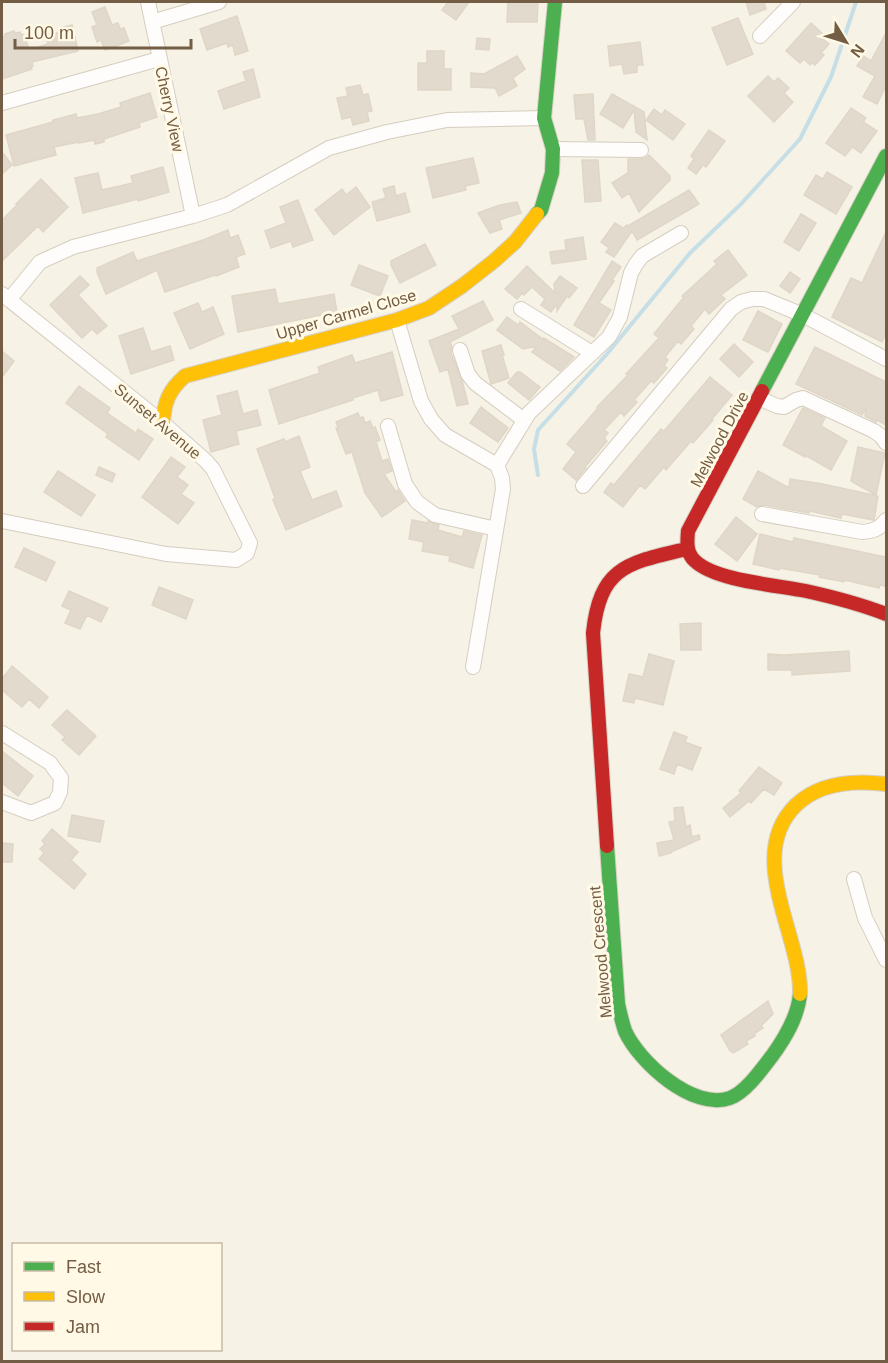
<svg xmlns="http://www.w3.org/2000/svg" width="888" height="1363" font-family="Arial,sans-serif">
	<rect width="100%" height="100%" fill="#f6f2e5"/>
	<g fill="none" stroke-linecap="round" stroke-linejoin="round">
		<path stroke="#c6dfe6" stroke-width="4" d="M538 475 534 449 538 430 606 355 690 253 741 204 800 139 831 77 856 2"/>
	</g>
	<path fill="#e2dacc" stroke="#dfd6c7" stroke-width="1.5" d="M448 2H469L456 20 442 10Z
		M508 2H538L537 22H507Z
		M746 2H764L766 9 750 15Z
		M105 7 112 25 118 23 120 29 124 28 129 41 105 50 101 40 97 42 92 27 97 25 92 12Z
		M237 16 248 51 235 55 233 45 228 47 227 43 207 50 200 29Z
		M738 18 753 54 727 65 712 28Z
		M811 23 825 36 823 39 829 44 821 53 824 55 815 65 812 63 810 65 804 59 800 63 786 51Z
		M72 25 78 51 32 62 33 66H31L32 69 2 79V37L6 36 5 34 14 31 15 33 20 32 21 35 23 34 25 41 26 40 29 50 48 44 46 35 61 32 60 28Z
		M886 33V86L877 104 863 97 875 76 857 66 863 56 871 61Z
		M477 38 490 39 489 50 476 49Z
		M640 42 643 65H637V72L624 74 622 64 610 66 608 46Z
		M427 51H444V69H451V90H418V63H427Z
		M517 56 525 69 513 78 517 86 499 96 495 88 471 87V73L484 74Z
		M253 69 260 97 224 109 218 91 246 81 243 72Z
		M768 76 774 82 778 78 789 88 784 93 793 102 774 122 748 96Z
		M360 85 363 95 368 94 372 111 367 112 369 121 353 125 351 117 342 119 337 98 348 96 346 88Z
		M150 93 157 117 139 123 140 127 104 139V142L95 144 94 140 79 143V142L54 147 56 155 14 166 6 135 53 122V120L76 114 77 118 98 114 121 107 120 103Z
		M593 94 595 140H588L584 119H576L574 95Z
		M612 94 644 112 647 140 636 132 634 110 623 128 600 114Z
		M851 108 866 118 863 122 877 131 861 153 852 147 845 156 826 143Z
		M654 109 662 115 665 110 685 124 673 140 646 120Z
		M709 130 725 141 706 167 703 165 696 174 688 168 694 159 691 156Z
		M2 152 12 165 2 174Z
		M649 155 670 176V180L639 212 629 193 622 198 612 183 628 173V159H641L646 158Z
		M473 158 479 183 465 186 466 190 433 198 426 168Z
		M582 160H598L601 201 585 202Z
		M163 167 169 192 138 201V199L83 213 75 178 98 173 102 190 133 183 131 176Z
		M827 172 852 187 836 214 804 195 816 175 823 179Z
		M41 179 68 207 43 232 38 226 2 261V220L17 205 16 204Z
		M394 186 396 196 405 193 410 212 377 221 372 202 386 198 383 189Z
		M356 187 370 207 334 235 315 210 342 189 346 195Z
		M689 190 699 204 637 240 632 231 614 257 606 252 609 248 601 242 615 223 623 228 627 225 630 228 628 226Z
		M298 200 313 240 293 247 291 241 271 248 265 231 286 223 280 207Z
		M517 202 521 213 499 220 502 229 490 233 478 213 500 205Z
		M801 214 816 223 799 251 784 242Z
		M228 230 230 238 238 235 245 254 236 257 239 267 216 276 215 275 165 292 157 270 106 294 97 272V268L133 252 137 261 203 240Z
		M886 232V332L882 342 832 317 851 278 862 283Z
		M583 237 586 259 552 264 550 252 566 250 565 240Z
		M425 244 436 265 400 283 391 265V261Z
		M728 250 747 275 721 295 725 299 709 314 705 309 691 326 694 329 681 344 678 341 665 357 668 360 664 365 667 368 654 383 651 381 634 400 637 402 624 416 621 412 604 430 608 433 604 438 607 441 585 467 586 468 576 480 563 469 576 452 567 444 598 408 597 407 628 375 626 374 659 338 654 334 684 297 682 296 717 264 714 261Z
		M612 261 621 267 612 280 614 281 599 303 611 310 594 337 574 325Z
		M359 265 388 276 380 296 351 285Z
		M527 266 555 293 554 284 560 276 577 288 569 298 567 296 557 311V304L551 312 541 305 545 299 532 287 524 295 522 293 517 299 505 289Z
		M790 272 800 279 790 293 780 286Z
		M80 276 89 285 78 295 107 326 97 334 92 329 82 338 50 305Z
		M275 289 278 304 334 294 337 312 238 332 232 296Z
		M483 301 493 320 450 342 452 347 451 353 462 380 468 404 457 406 448 369 440 372 429 341 459 329 452 316Z
		M198 303 202 312 213 307 224 334 190 349 174 313Z
		M758 311 782 324 768 352 743 340Z
		M507 317 518 325 520 322 544 340V338L574 357 560 371 532 352 537 346 523 349 497 330Z
		M143 328 151 352 170 346 174 360 131 374 119 336Z
		M734 344 753 362 739 377 720 359Z
		M501 345 504 355H502L509 378 491 384 482 351Z
		M815 347 886 382V425L877 420 876 422 865 416 866 407 862 415 796 384Z
		M2 351 14 361 2 377Z
		M392 352 403 395 381 401 378 390 353 398V400L279 424 269 390 320 373 318 367 352 355 355 363Z
		M517 372H520L540 387 529 400 508 383Z
		M710 377 732 395 712 419 713 420 693 443 691 441 666 470 664 467 645 489 640 485 623 507 604 492 611 483 614 485 661 429 664 431Z
		M79 386 110 408 107 413 136 433 138 429 153 439 139 460 106 437 108 434 66 403Z
		M237 391 243 414 257 410 261 425 236 431 239 444 211 452 203 420 222 415 217 396Z
		M481 407 508 428 498 442 470 423Z
		M803 408 825 418 821 426 847 441 831 470 805 455V457L783 445Z
		M358 413 360 418 363 417 365 423 370 421 373 428 375 427 380 440 376 442 382 461 388 459 392 471 384 474 396 492 398 490 405 501 382 517 365 493 352 452 346 454 336 428 338 427 336 422Z
		M299 436 310 467 300 471 312 500 336 491 342 506 286 530 273 500 275 498 257 449 284 439 285 442Z
		M858 447 885 453 876 495 851 481Z
		M171 457 185 467 177 477 188 485 181 494 194 503 178 524 142 497Z
		M99 467 115 474 112 482 96 475Z
		M58 471 95 495 81 516 44 492Z
		M758 471 789 488 790 479 823 484 878 496 874 520 842 514 841 518 810 511 809 513 764 505 757 507 743 499Z
		M736 517 757 534 737 561 715 544Z
		M412 520 428 523V521L439 525 438 530 462 537 464 531 482 535 473 568 449 561 450 556 422 551 424 542 409 539Z
		M760 534 793 542 794 538 886 557V587L880 584 879 588 845 580 844 582 819 577 820 575 779 568V570L753 564Z
		M24 548 55 562 46 581 15 567Z
		M159 587 193 600 186 619 152 605Z
		M69 591 108 608 101 622 87 615 80 629 65 623 71 610 62 606Z
		M701 623V650H681L680 624Z
		M849 651 850 671 792 675V670H768V654L784 655Z
		M649 654 674 661 663 705 635 698 634 703 623 701 629 674 643 677Z
		M12 666 48 697 39 708 29 699 22 707 2 690V679Z
		M67 710 96 736 79 755 62 740 65 737 52 725Z
		M674 732 687 737 685 742 701 748 692 770 677 764 674 774 660 769Z
		M2 751 33 776 18 796 2 783Z
		M759 767 782 783 774 795 764 789 751 803 749 801 730 817 723 808 741 793 739 791Z
		M683 807 686 827 690 825 692 837 699 835 700 839 671 852V853L659 856 657 843 674 840 669 822 675 821 674 808Z
		M72 815 104 821 100 842 68 836Z
		M52 829 78 852 71 860 86 874 74 889 39 859 44 853 40 849 45 844 42 841Z
		M2 843 13 844 12 862H2Z
		M768 1001 773 1014 761 1026 763 1028 755 1033V1036L746 1041 748 1044 733 1053 731 1051H730L721 1035Z"/>
	<g fill="none" stroke-linecap="round" stroke-linejoin="round">
		<g stroke="#d5cdc0" stroke-width="16">
			<path id="street" d="M148 2 193 216
				M152 22 219 2
				M760 36 793 2
				M2 103 159 59
				M553 149 641 150
				M2 294 163 423 206 461 213 469 250 543 247 553 236 560 166 554 2 521
				M9 300 40 262 73 247 193 216 227 205 329 148 387 132 447 120 544 118
				M521 309 592 353
				M397 320 421 401 431 419 445 435 497 465 502 478 503 489 473 667
				M460 350 468 374 475 383 524 420
				M759 398 777 406 784 407 796 400 803 398 874 431 881 436 886 443
				M388 426 405 484 417 502 435 515 496 529
				M497 465 529 413 609 337 620 317 631 273 636 264 642 256 681 233
				M583 486 731 309 741 302 752 299H764L803 315 886 359
				M762 514 862 532C873 531 880 529 886 520
				M2 733 50 763 61 778 60 792 55 803 31 813 2 802
				M854 879 865 918 886 960"/>
		</g>
		<g stroke="#d6cfc2" stroke-width="16">
			<path id="fast" d="M537 214 541 210 552 173 553 149 544 118 555 2
				M762 391 886 156
				M607 846 618 1004C620 1013 622 1022 625 1031 639 1062 693 1111 730 1098 746 1092 762 1069 772 1056 785 1038 798 1017 800 994"/>
		</g>
		<g stroke="#d6cfc2" stroke-width="16">
			<path id="slow" d="M163 423C164 402 169 390 185 376L397 320 429 308 462 286 494 261 515 242 537 214
				M800 994C802 937 744 856 796 805 820 782 854 780 886 784"/>
		</g>
		<g stroke="#d6cfc2" stroke-width="16">
			<path id="jam" d="M762 391 688 531C687 542 686 553 695 561 716 581 777 585 806 591 833 597 860 604 886 614
				M607 846 593 633C600 566 628 563 686 549"/>
		</g>
		<use href="#street" stroke="#fefdfb" stroke-width="14"/>
		<use href="#fast" stroke="#4caf50" stroke-width="14"/>
		<use href="#slow" stroke="#ffc107" stroke-width="14"/>
		<use href="#jam" stroke="#c62828" stroke-width="14"/>
	</g>
	<g text-anchor="middle" stroke-width="6" stroke-linejoin="round" paint-order="stroke">
		<g font-size="16" fill="#745d45" stroke="#fff9e5">
			<text transform="translate(170 109) rotate(78)" y="6">Cherry View</text>
			<text transform="translate(346 314) rotate(-16)" y="6">Upper Carmel Close</text>
			<text transform="translate(158 421) rotate(40)" y="6">Sunset Avenue</text>
			<text transform="translate(719 439) rotate(-62)" y="6">Melwood Drive</text>
			<text transform="translate(600 952) rotate(-95)" y="6">Melwood Crescent</text>
		</g>
	</g>
	<rect width="888" height="1363" fill="none" stroke="#745d45" stroke-width="6"/>
	<rect x="12" y="1243" width="210" height="108" fill="#fff9e5" stroke="#c7bba5" stroke-width="1.5"/>
	<rect x="24" y="1262" width="30" height="9" fill="#4caf50" stroke="#c7bba5" stroke-width="1.5"/>
	<text x="66" y="1273" font-size="18" fill="#745d45">Fast</text>
	<rect x="24" y="1292" width="30" height="9" fill="#ffc107" stroke="#c7bba5" stroke-width="1.5"/>
	<text x="66" y="1303" font-size="18" fill="#745d45">Slow</text>
	<rect x="24" y="1322" width="30" height="9" fill="#c62828" stroke="#c7bba5" stroke-width="1.5"/>
	<text x="66" y="1333" font-size="18" fill="#745d45">Jam</text>
	<g transform="translate(846 42) rotate(128)" stroke="#fff9e5" stroke-width="4.5" paint-order="stroke">
	<path d="M0-4.5L10 22L0 15L-10 22Z" fill="#745d45"/>
	<text y="-9" font-size="16" font-weight="bold" text-anchor="middle" fill="#745d45">N</text>
	</g>
	<path d="M15 39v9h176v-9" fill="none" stroke="#745d45" stroke-width="3"/>
	<text x="24" y="39" font-size="18" fill="#745d45" stroke="#fff9e5" stroke-width="4.5" paint-order="stroke">100 m</text>
</svg>
